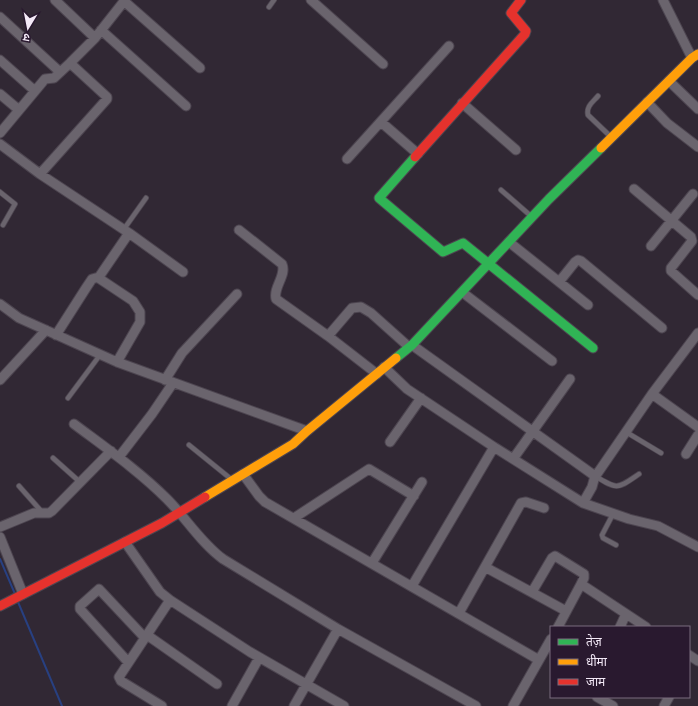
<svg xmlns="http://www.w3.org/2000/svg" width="698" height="706" font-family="'Source Sans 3','Noto Sans Devanagari',sans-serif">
	<rect width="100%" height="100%" fill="#312834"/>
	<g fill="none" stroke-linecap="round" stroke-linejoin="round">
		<path stroke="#284081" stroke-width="2" d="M0 559 15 594
			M18 602 62 706"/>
		<g stroke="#4d4550" stroke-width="6">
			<path id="lane" d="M269 7 274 0
				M598 96C593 102 586 106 588 115L611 137
				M501 190 532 217
				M0 192 15 204 3 225
				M124 229 146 198
				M68 398 100 355
				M626 432 661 453
				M189 445 231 479
				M53 458 81 483
				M595 476C618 490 617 489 639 474
				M19 486 42 512
				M613 514 602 535 603 538 616 545"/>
		</g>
		<g stroke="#4d4550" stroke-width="11">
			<path id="street" d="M55 0 95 38
				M311 0 383 64
				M663 0 692 58
				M124 1 200 68
				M0 17 60 72
				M101 30 186 106
				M0 60 35 91
				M669 81 698 109
				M0 94 19 110
				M647 102 667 123 698 147
				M462 103 516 150
				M381 122 418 154
				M0 133 45 79 54 78 70 63 95 38 125 0
				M0 144 40 174 129 233 183 272
				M347 159 449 46
				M40 174 107 99V97L70 63
				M634 189 691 237 692 241 671 268V271L698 295
				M239 230 282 264C287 275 273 287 276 299L328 336 377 374
				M509 242 588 305
				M651 246 693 194
				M559 282 575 262 578 260 581 261 662 328
				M462 292 552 361
				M0 304 19 318 117 362 307 431
				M56 335 86 288 92 279 99 277
				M328 336 352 308 361 307 371 313 409 347
				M412 345 595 476 597 474 652 394 698 333
				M117 362 140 322V312L133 301 100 279 99 277 129 233
				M384 367 407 389 494 447 583 503 629 519 658 526 698 547
				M0 380 46 330
				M165 380 182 353 237 294
				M652 394 698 427
				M74 424C106 448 139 471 167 499 186 518 201 543 223 559L338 629 476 706
				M390 442 421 398
				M686 454 698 435
				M119 457 152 414 173 383
				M513 459 570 379
				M243 474 259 496 265 502 539 660
				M583 503 592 487 595 476
				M294 518 369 469 414 496
				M0 527 34 513H49L52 511 111 451
				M0 537 23 594
				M125 542 160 592 170 600 250 652 344 706
				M372 563 422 482
				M485 567 566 611
				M412 586 494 447
				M532 592 552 558 555 556 584 574V578L581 584 646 627
				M459 613 521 503 526 502 544 508
				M558 627 581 584
				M620 627 626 614
				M147 635 217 684
				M689 655 698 661
				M128 662 80 609V606L99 589 145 638
				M597 697 613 706
				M162 706 121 681 119 677 170 600
				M232 706 259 658
				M294 706 338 629
				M513 706 551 639
				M664 706 669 697"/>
		</g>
		<g stroke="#4d4550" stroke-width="11">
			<path id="fast" d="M415 157 379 198 443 252 463 243 593 348
				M396 358 412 345 549 199 601 148"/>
		</g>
		<g stroke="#4d4550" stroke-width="11">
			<path id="slow" d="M601 148 692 58 698 54
				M205 497 293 444 307 431 396 358"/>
		</g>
		<g stroke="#4d4550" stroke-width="11">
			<path id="jam" d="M415 157 525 34 526 31 511 13 521 0
				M0 606 162 523 205 497"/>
		</g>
		<use href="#lane" stroke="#6a646d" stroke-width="4.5"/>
		<use href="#street" stroke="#6a646d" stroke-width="9"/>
		<use href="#fast" stroke="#30b455" stroke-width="9"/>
		<use href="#slow" stroke="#ff9f0a" stroke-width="9"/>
		<use href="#jam" stroke="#e5322d" stroke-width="9"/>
	</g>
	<rect x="550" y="626" width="140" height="72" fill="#29192f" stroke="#7a6d7f"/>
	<rect x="558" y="639" width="20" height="6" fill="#30b455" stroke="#7a6d7f"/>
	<text x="586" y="646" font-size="12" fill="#f4eaf8">तेज़</text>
	<rect x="558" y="659" width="20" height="6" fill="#ff9f0a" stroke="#7a6d7f"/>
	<text x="586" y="666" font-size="12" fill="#f4eaf8">धीमा</text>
	<rect x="558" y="679" width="20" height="6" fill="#e5322d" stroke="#7a6d7f"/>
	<text x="586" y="686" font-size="12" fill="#f4eaf8">जाम</text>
	<g transform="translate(28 28) rotate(190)" stroke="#29192f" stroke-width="3" paint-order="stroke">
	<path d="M0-3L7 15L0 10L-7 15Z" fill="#f4eaf8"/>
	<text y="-6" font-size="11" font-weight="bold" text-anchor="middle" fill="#f4eaf8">उ</text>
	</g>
</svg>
